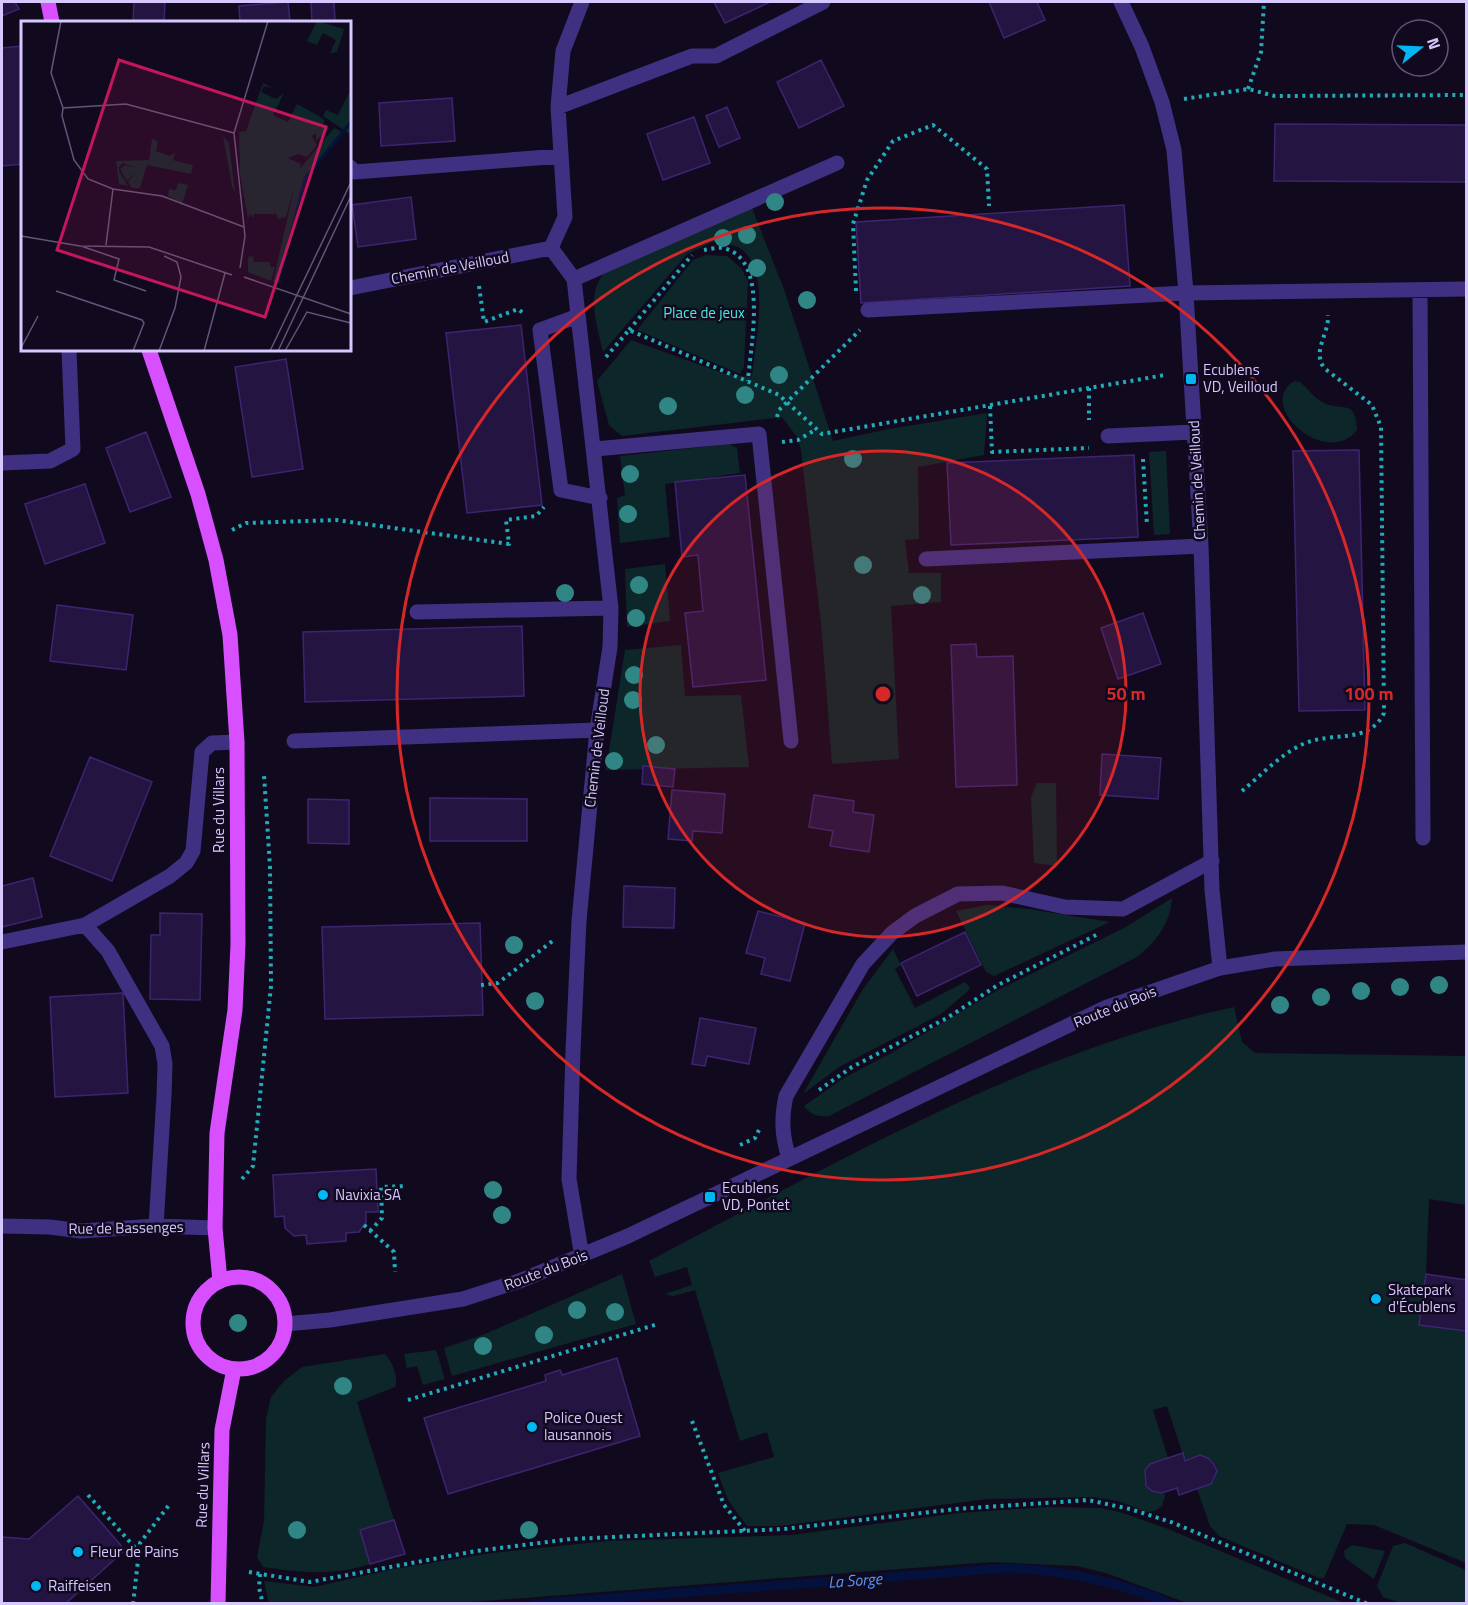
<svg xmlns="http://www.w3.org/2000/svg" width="1468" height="1605" font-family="'Titillium Web',sans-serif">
	<rect width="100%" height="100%" fill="#110a1f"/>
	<path fill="#0d2629" d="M752 208 785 292 833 441 889 429 987 413 984 455 918 467 919 539 905 540 909 573H941V602L891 606 899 759 832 764 822 633 801 450 797 437 782 417 622 436 609 425 597 381 631 340 725 374 752 377C755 345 773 266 738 247 731 244 722 243 715 241L687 254 603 352C597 324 585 293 606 271Z
		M706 255 727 256 741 268 748 281 744 366 740 374 637 330 693 260Z
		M1294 381 1300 382C1308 389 1316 400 1326 404 1345 411 1355 399 1357 430 1327 469 1255 406 1294 381Z
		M729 444 737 448 740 473 665 484 670 537 620 543 617 498 625 495 620 456Z
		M1166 451 1170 534 1154 535 1149 452Z
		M665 564 670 621 627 627 625 569Z
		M681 645 685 696 741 695 749 767 606 770 625 650Z
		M1037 783H1056L1057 866 1034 863 1031 797Z
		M1172 898C1170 924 1156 943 1135 958L829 1116C819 1117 810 1115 804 1106L844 1078 895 1051 998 990 1126 927Z
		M987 905 1029 909 1110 922 994 976 986 972 956 911Z
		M893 949 901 965 895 969 915 1008 965 982 970 987 968 991 941 1014 839 1067 803 1094 863 989Z
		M1234 1007 1242 1042 1255 1053 1466 1056V1205L1429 1199 1426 1274 1419 1324 1466 1331V1563L1374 1525 1347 1524 1324 1578H1319L1219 1536 1210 1526 1197 1489 1211 1484C1227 1459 1206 1453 1185 1461L1167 1406 1153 1410 1168 1458 1150 1464 1145 1470C1143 1489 1152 1488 1165 1495L1162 1506 1155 1511 1147 1512 1118 1501 1093 1497 987 1499 779 1526H747L728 1500 718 1473 774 1457 767 1432 740 1441 695 1290 673 1296 665 1294 692 1285 687 1267 655 1277 649 1261C838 1162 1023 1053 1234 1007Z
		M622 1274 636 1324 452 1376 444 1348 485 1334Z
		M436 1350 445 1379 423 1385 417 1366 407 1368 404 1354Z
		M385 1354C392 1362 399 1377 395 1387L357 1402 394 1520 360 1530 370 1564C334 1576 301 1573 263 1567L257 1557 264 1521 266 1419 271 1397 284 1381 302 1367Z
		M1049 1507 1101 1508 1123 1513 1168 1529 1344 1603H1187L1106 1573 1077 1566 991 1562 458 1603H269L264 1581 314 1587 394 1569 492 1553 608 1541 791 1535 959 1513Z
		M1405 1543 1466 1570V1603H1401L1383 1597 1377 1586 1393 1546Z
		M1352 1545 1385 1551 1374 1579 1345 1558 1344 1551Z"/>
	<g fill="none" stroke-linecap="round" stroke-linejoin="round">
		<path stroke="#04113d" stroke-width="9" d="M534 1604 1008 1568C1066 1571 1117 1581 1171 1604"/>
	</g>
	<path fill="#241441" stroke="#3e2470" stroke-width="1.5" d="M2 2H15L19 9 2 16Z
		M134 2H165L164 22H133Z
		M288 2 290 22H240L239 6Z
		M311 2H334L335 22H312Z
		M714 2H770L725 23Z
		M989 2H1037L1045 20 1004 38Z
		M22 46V164L2 166V48Z
		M821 60 844 106 799 128 777 82Z
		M452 98 455 141 381 146 379 103Z
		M727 107 740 138 719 147 706 116Z
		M694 117 710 163 663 180 647 134Z
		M1275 124 1466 125V182L1274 181Z
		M411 197 416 239 358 247 352 205Z
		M1124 205 1130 286 861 303 856 222Z
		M521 325 542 505 467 513 446 333Z
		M286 359 303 469 252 477 235 367Z
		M146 432 171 497 130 512 106 448Z
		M1359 450 1365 710 1299 711 1293 451Z
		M1134 455 1138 537 951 545 947 463Z
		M745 475 766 680 693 687 685 613 703 611 698 555 682 557 675 482Z
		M85 484 105 543 45 564 25 504Z
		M57 605 133 615 126 670 50 661Z
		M1143 613 1161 664 1118 679 1101 628Z
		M522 626 524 696 305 702 303 632Z
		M976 644 977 657 1013 656 1017 785 956 787 951 645Z
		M1102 754 1161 758 1158 799 1100 795Z
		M90 757 152 782 112 881 50 856Z
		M643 766 675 769 673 787 642 784Z
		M672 790 725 794 722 833 693 831 692 841 668 839Z
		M814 795 854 801 853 812 874 815 869 852 830 846 833 831 809 827Z
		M430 798 527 799V841H430Z
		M308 799 349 800V844L308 843Z
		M33 878 42 917 2 927V886Z
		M624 886 675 888 674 928 623 927Z
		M758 911 805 923 790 981 761 974 765 958 746 953Z
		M160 913 202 914 200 1000 150 999 151 935H160Z
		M480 923 483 1015 325 1019 322 927Z
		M965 932 981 965 917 996 901 963Z
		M123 993 128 1093 55 1097 50 997Z
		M700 1018 756 1028 749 1064 707 1056 705 1066 692 1064Z
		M376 1169 378 1212H366V1222L359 1232 346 1233V1241L307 1244 306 1235 294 1236 285 1228 284 1216 275 1217 273 1175Z
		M1426 1274 1466 1280V1331L1419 1325Z
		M617 1358 640 1436 448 1494 424 1418 546 1381 545 1375 560 1370 562 1375Z
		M1183 1453 1185 1461 1200 1455 1208 1458 1214 1464 1217 1471 1211 1484 1179 1495 1177 1488 1162 1493 1152 1491 1146 1486 1145 1470 1150 1464Z
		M78 1496 125 1550 65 1604H2V1537L29 1539Z
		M394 1520 405 1554 370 1564 360 1530Z"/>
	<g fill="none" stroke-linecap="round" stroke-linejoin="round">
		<path stroke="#21acb9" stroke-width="4" stroke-dasharray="3 4.5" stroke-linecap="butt" d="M1248 89 1261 52 1264 2
			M1184 99 1248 89 1275 96 1466 95
			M704 250C710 249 718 247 723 248 770 258 750 347 748 381
			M479 286 484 322 518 309 523 313
			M856 291 853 224 867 180 893 141 933 125 987 169 989 206
			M629 330 692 255
			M606 357 629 330 779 395 822 434 1165 375
			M1089 388V420
			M990 406 992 452 1089 448
			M777 417 779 410 860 330
			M782 442 798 440 815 430
			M1143 459 1147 526
			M232 530 246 523 336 520 509 544 506 520 536 516 544 507
			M1242 791C1260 776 1279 756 1301 745 1331 730 1368 746 1384 713L1381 427 1372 405 1324 368C1312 350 1329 335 1328 315
			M481 985 498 983 555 939
			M819 1090 852 1067 947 1018 998 985 1100 933
			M740 1145 755 1138 759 1130
			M242 1179 253 1166 271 986 270 867 264 775
			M364 1225 394 1252 395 1272
			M370 1231 382 1218 381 1187 406 1186
			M408 1400 658 1324
			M692 1421 724 1505 745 1531
			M88 1495 138 1551
			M249 1572 310 1582 476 1551 571 1539 784 1529 956 1509 1088 1500 1130 1509 1171 1522 1368 1604
			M260 1574 259 1588 263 1604
			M133 1604 140 1543 169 1505"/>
		<path stroke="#3f3082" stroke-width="15" d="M1121 2 1142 47 1162 102 1174 150 1186 293 1201 546 1212 890 1220 968
			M558 107 692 56H716L823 2
			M350 167 355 172 561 156
			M551 248 574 279 611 608 610 647 597 730 579 921 573 1051 569 1179 582 1257
			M551 248 565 217 558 107 563 51 582 2
			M574 279 837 163
			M350 288 551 248
			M1420 290 1423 838
			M868 310 1186 293 1466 289
			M578 316 540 330 561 490 600 498
			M1108 436 1194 432
			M595 449 759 434 791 741
			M2 463 50 461 73 449 69 350
			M926 559 1201 546
			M417 612 611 608
			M294 741 597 730
			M85 925 108 951 162 1046 165 1064 164 1096 156 1226
			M2 942 85 925 170 876 186 863 193 851 202 752 212 743 237 742
			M789 1158C782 1136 781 1119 786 1096L863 964 892 933 915 916 958 894 1002 893 1065 907 1123 909 1212 861
			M2 1226 50 1227 81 1231 156 1226 215 1228
			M285 1324 330 1320 463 1299 522 1280 628 1236 1107 1007 1220 968 1275 959 1466 952"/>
		<path stroke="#d74fff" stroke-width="15" d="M48 2 52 22
			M149 350 198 494 216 560 230 635 237 742 238 944 235 1010 217 1133 215 1228 220 1281
			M193 1323a46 46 0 1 1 92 0a46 46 0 1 1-92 0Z
			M218 1604 222 1430 234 1369"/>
	</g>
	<g fill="#308585">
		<circle cx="775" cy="202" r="9"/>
		<circle cx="747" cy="235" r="9"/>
		<circle cx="723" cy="238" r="9"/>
		<circle cx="757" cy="268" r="9"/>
		<circle cx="807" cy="300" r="9"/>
		<circle cx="779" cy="375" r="9"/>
		<circle cx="745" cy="395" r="9"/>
		<circle cx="668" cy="406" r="9"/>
		<circle cx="853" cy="459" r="9"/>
		<circle cx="630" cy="474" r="9"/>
		<circle cx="628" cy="514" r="9"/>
		<circle cx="863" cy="565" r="9"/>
		<circle cx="639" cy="585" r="9"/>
		<circle cx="565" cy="593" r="9"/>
		<circle cx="922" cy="595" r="9"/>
		<circle cx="636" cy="618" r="9"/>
		<circle cx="634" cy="675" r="9"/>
		<circle cx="633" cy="700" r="9"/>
		<circle cx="656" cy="745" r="9"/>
		<circle cx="614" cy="761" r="9"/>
		<circle cx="514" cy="945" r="9"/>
		<circle cx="1439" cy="985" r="9"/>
		<circle cx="1400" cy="987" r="9"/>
		<circle cx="1361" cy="991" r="9"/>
		<circle cx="1321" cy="997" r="9"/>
		<circle cx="535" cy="1001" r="9"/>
		<circle cx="1280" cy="1005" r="9"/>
		<circle cx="493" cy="1190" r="9"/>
		<circle cx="502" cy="1215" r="9"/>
		<circle cx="577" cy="1310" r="9"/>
		<circle cx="615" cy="1312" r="9"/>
		<circle cx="238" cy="1323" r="9"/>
		<circle cx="544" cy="1335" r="9"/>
		<circle cx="483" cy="1346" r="9"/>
		<circle cx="343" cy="1386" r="9"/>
		<circle cx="297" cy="1530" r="9"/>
		<circle cx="529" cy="1530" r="9"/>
	</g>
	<circle cx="883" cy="694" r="243" fill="#d62828" fill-opacity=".12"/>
	<g fill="none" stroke="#d62828" stroke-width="3">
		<circle cx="883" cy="694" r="243"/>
		<circle cx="883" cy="694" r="486"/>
	</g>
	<g fill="#00b7f3" stroke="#110a1f" stroke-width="2">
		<rect x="1185" y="373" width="12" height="12" rx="3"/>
		<circle cx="323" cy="1195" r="6"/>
		<rect x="704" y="1191" width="12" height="12" rx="3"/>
		<circle cx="1376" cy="1299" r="6"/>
		<circle cx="532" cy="1427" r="6"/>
		<circle cx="78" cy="1552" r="6"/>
		<circle cx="36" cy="1586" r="6"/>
	</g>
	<g text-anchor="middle" stroke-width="5" stroke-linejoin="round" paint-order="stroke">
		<g font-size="15" fill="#d6c8ff" stroke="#110a1f">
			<text transform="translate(450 268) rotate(-11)" y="5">Chemin de Veilloud</text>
			<text transform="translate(1197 480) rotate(-93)" y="5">Chemin de Veilloud</text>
			<text transform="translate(597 748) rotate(-83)" y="5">Chemin de Veilloud</text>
			<text transform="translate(219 810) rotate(-90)" y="5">Rue du Villars</text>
			<text transform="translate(1115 1007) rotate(-22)" y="5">Route du Bois</text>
			<text transform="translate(126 1228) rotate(-1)" y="5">Rue de Bassenges</text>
			<text transform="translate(546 1270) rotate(-21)" y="5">Route du Bois</text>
			<text transform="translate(203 1485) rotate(-88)" y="5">Rue du Villars</text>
		</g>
		<g font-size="15" fill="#49ead9" stroke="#110a1f">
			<text x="704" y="318">Place de jeux</text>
		</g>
		<g font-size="15" fill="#d6c8ff" stroke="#110a1f" text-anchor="start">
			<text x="1203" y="375">Ecublens<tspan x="1203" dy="17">VD, Veilloud</tspan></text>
			<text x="722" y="1193">Ecublens<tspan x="722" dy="17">VD, Pontet</tspan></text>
			<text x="335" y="1200">Navixia SA</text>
			<text x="1388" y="1295">Skatepark<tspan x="1388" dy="17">d'Écublens</tspan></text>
			<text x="544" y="1423">Police Ouest<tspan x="544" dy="17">lausannois</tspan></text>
			<text x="90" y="1557">Fleur de Pains</text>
			<text x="48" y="1591">Raiffeisen</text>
		</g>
		<g font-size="16" font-style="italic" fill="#5698ff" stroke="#110a1f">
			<text transform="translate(855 1580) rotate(-4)" y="6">La Sorge</text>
		</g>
	</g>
	<g transform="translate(21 21)">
		<rect width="330" height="330" fill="#110a1f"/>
		<path d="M296 0 323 8 316 31 309 32 315 19 302 12 296 24 286 20ZM242 62 252 67 243 65 240 71 255 78 263 72 252 94 267 101 276 83 298 95 304 100 300 106 304 103 308 108 295 120V112L291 115 296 124 286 136 277 133 267 137 280 143 265 196 257 198 254 190V193H233L232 197 229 193 227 198 219 154 218 111 225 110ZM330 68V113H329L302 95 305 89 317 94ZM313 107 321 111 284 155 258 256 260 262 252 261 277 150ZM202 115 208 122 214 171 211 165ZM131 118 137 120 135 130 148 135 154 132 152 139 172 144 170 153 126 144 119 167H111L107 161 115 151 106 160 99 148 104 144 116 147 102 142 98 146V150L107 165 98 163 95 140 128 139ZM157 162 167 164 161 183 147 175 148 168 155 169ZM232 235 233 241H249V246H254L250 260 227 251V236Z" fill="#0d2629"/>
		<path fill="none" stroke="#04113d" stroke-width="3" d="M259 257 284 158 330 101"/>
		<path fill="none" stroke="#605679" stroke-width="1.5" d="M40 0 30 52 42 87M42 87 41 95 53 139 67 158 92 168 141 175 223 206M42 87 105 83 213 112M0 215 59 225 128 226 211 254M85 224 92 168M60 225 98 238 93 259 125 270M219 247 224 215 213 112 247 0M223 256 330 293M35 270 121 299 123 302 112 330M0 327 17 295M138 330 154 287 160 256 156 241 143 235M183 330 204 252M249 330 330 161M257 330 330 175M264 330 286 291 330 302"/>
		<path fill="#c2185b" fill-opacity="0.15" stroke="#c2185b" stroke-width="3" d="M98 39 305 106 244 296 36 229Z"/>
		<rect width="330" height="330" fill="none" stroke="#d6c8ff" stroke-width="3"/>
	</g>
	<circle cx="883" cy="694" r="9" fill="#d62828" stroke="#110a1f" stroke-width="3"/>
	<g font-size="18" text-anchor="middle" font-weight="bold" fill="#d62828" stroke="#110a1f" stroke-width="5" stroke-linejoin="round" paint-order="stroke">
		<text x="1126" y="700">50 m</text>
		<text x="1369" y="700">100 m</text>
	</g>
	<rect width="1468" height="1605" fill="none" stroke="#d6c8ff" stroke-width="6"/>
	<g transform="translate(1420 48) rotate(72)"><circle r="28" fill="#110a1f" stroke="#605679" stroke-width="1.5"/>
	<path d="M0-4.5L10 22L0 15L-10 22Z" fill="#00b7f3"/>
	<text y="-9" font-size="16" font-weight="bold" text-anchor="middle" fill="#d6c8ff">N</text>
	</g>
</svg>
